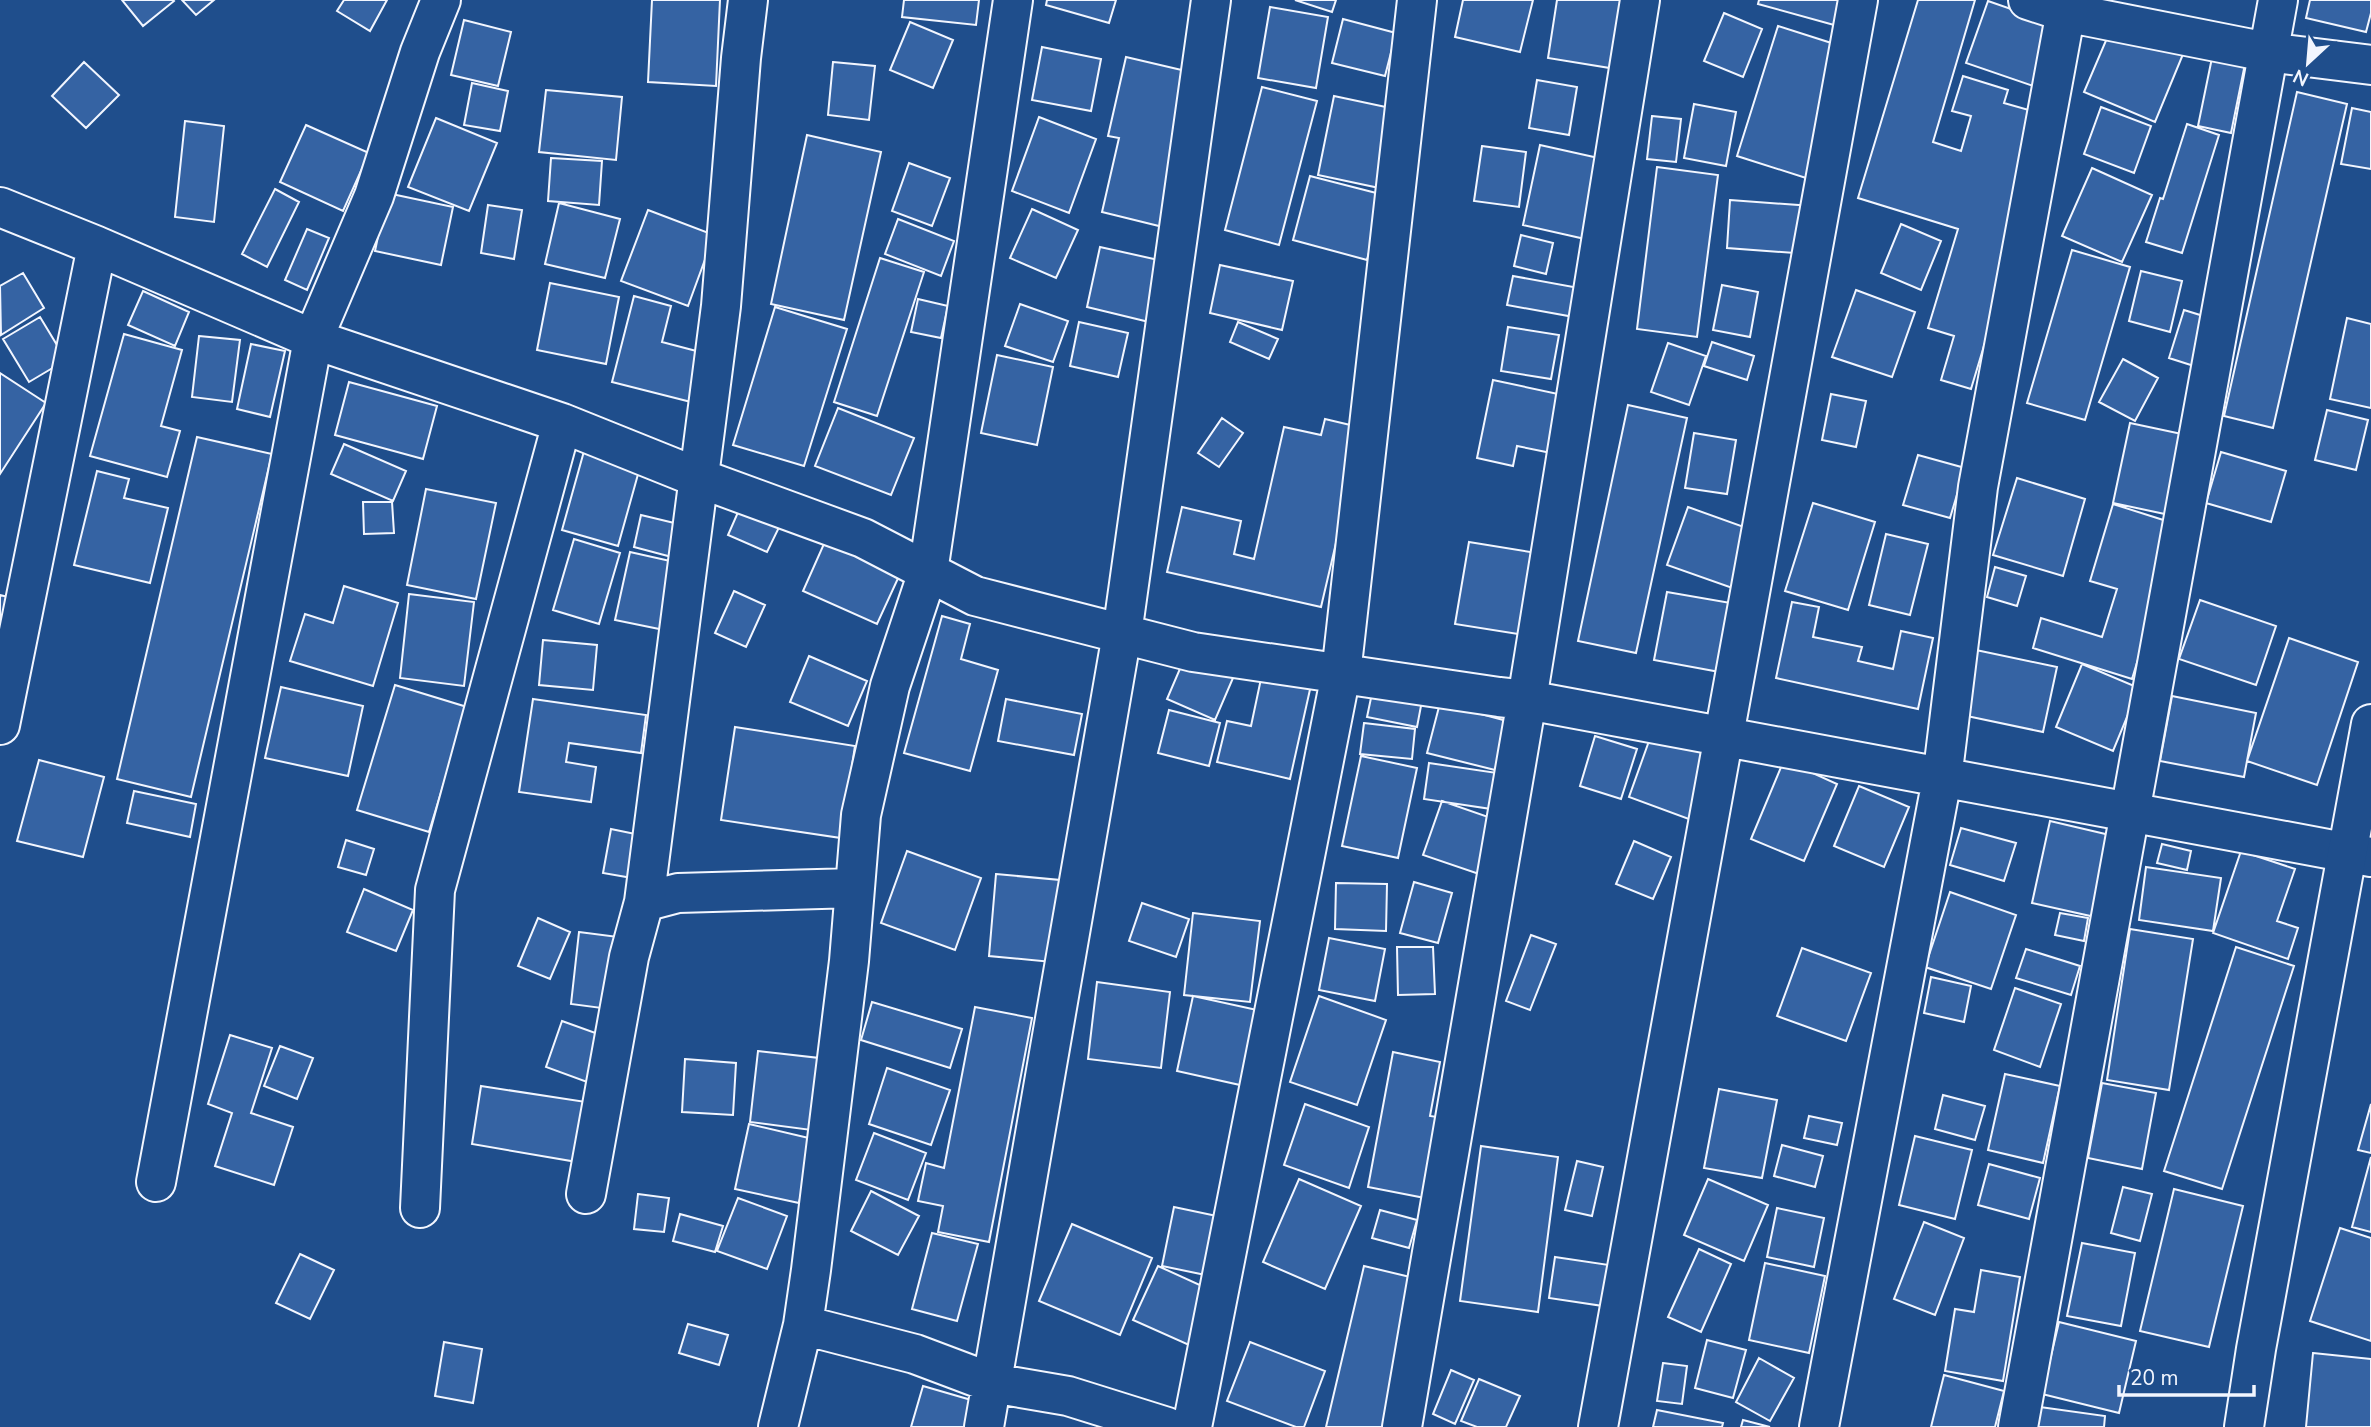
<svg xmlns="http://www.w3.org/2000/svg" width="2371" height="1427" font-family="'Nunito Sans',sans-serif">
	<rect width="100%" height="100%" fill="#1f4e8c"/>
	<path fill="#3563a3" stroke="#f2f6ff" stroke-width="2" d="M122 0H173L174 1 143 26Z
		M182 0H214L196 15Z
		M344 0H387L370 31 337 11Z
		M652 0H720L716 86 648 82Z
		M904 0H979L976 25 902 17Z
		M1047 0H1116L1109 23 1046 5Z
		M1295 0H1336L1332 12Z
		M1463 0H1533L1520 52 1455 37Z
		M1557 0H1627L1616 69 1548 58Z
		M1759 0H1840L1834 25 1758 4Z
		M1918 0H1975L1933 142 1961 151 1971 116 1952 111 1963 76 2008 90 2004 103 2053 117 1971 389 1941 380 1954 336 1928 328 1958 229 1858 198Z
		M2310 0H2371V13L2366 32 2306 18Z
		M1988 1 2060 26 2039 88 1966 63Z
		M1270 7 1328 17 1316 88 1258 78Z
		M1724 13 1762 29 1743 77 1704 61Z
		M2116 17 2186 47 2155 122 2084 92Z
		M1343 19 1396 33 1385 76 1332 63Z
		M464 20 511 32 498 86 451 75Z
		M910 22 953 40 933 88 890 70Z
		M1778 26 1847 48 1806 178 1737 156Z
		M1042 47 1101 59 1091 111 1032 100Z
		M2214 48 2247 54 2231 133 2198 126Z
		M1126 57 1203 75 1167 228 1102 212 1119 138 1108 136Z
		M84 62 119 95 86 128 52 96Z
		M833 62 875 66 869 120 828 115Z
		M1537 80 1577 87 1569 135 1529 128Z
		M472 83 508 91 500 131 464 125Z
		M1262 87 1317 101 1279 245 1225 230Z
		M546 90 622 97 616 160 539 152Z
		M2297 92 2347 104 2273 428 2224 416Z
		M1334 96 1400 110 1384 189 1318 175Z
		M1694 104 1736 112 1726 166 1684 158Z
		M2101 107 2151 126 2134 173 2084 154Z
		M2352 108 2371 112V169L2341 164Z
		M1652 116 1681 119 1676 162 1647 159Z
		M1039 117 1096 139 1069 213 1012 191Z
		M436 118 497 143 469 211 408 187Z
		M185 121 224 126 214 222 175 217Z
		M2187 124 2219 135 2182 253 2146 242 2160 198 2163 199Z
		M306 125 369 153 343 211 280 182Z
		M807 135 881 152 844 320 771 304Z
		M1540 145 1603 159 1585 239 1523 225Z
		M1482 146 1526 152 1519 207 1474 201Z
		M551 158 602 161 599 205 548 201Z
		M909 163 950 178 932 226 892 211Z
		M1657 167 1718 175 1697 337 1637 329Z
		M2092 168 2152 195 2122 262 2062 236Z
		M1310 176 1384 195 1367 260 1293 240Z
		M275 189 299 202 267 267 242 254Z
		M387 193 453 207 441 265 375 251Z
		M1730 200 1812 206 1808 254 1727 248Z
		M559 203 620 219 605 278 545 264Z
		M488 205 522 210 514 259 481 253Z
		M1032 209 1078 230 1056 278 1010 258Z
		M648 210 714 235 688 306 621 281Z
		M898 219 954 241 941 276 885 254Z
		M1901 224 1941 241 1921 290 1881 273Z
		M307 229 329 238 307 290 285 280Z
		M1521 235 1553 243 1546 274 1514 266Z
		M1100 247 1163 261 1149 322 1087 307Z
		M2072 250 2130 267 2085 420 2027 403Z
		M880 258 924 272 877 416 834 402Z
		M1220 265 1293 281 1282 330 1210 313Z
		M2141 271 2182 281 2170 332 2129 321Z
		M23 273 44 308 1 335 0 286Z
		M1513 276 1579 288 1574 317 1507 305Z
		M550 283 619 297 606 364 537 350Z
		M1722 285 1758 292 1750 337 1713 330Z
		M1856 290 1915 312 1892 377 1832 357Z
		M143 291 189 312 175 346 128 325Z
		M634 296 671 306 662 342 704 353 691 402 612 382Z
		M918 299 948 306 941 338 911 332Z
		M1020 304 1068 321 1053 362 1005 346Z
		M775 307 847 329 804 466 733 445Z
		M2184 310 2213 319 2197 367 2169 358Z
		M40 317 66 360 29 382 3 339Z
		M2347 318 2371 324V408L2330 399Z
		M1079 322 1128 333 1118 377 1070 366Z
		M1238 322 1278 339 1269 359 1230 342Z
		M1508 327 1559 335 1551 379 1501 371Z
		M124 334 182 350 161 426 180 431 167 477 90 456Z
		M199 336 240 340 232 402 192 397Z
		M1712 342 1754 356 1747 380 1704 366Z
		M1668 343 1706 356 1689 405 1651 392Z
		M251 344 285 351 270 417 237 409Z
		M997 355 1053 367 1037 445 981 433Z
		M2123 359 2158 378 2135 421 2099 402Z
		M0 373 46 403 0 474Z
		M1493 380 1572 397 1561 455 1517 446 1513 466 1477 458Z
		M349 382 437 406 423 459 335 435Z
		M1831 394 1866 401 1856 447 1822 440Z
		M1628 405 1687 418 1636 653 1578 641Z
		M838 408 914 438 891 495 815 466Z
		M2327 410 2368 420 2356 470 2315 460Z
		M1222 418 1243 433 1219 467 1198 453Z
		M1325 419 1363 428 1321 607 1167 572 1182 507 1241 521 1234 554 1254 559 1284 427 1321 435Z
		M2130 423 2196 437 2179 517 2113 503Z
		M1694 433 1736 440 1727 494 1685 488Z
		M197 437 272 454 191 797 117 779Z
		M344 444 406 471 393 501 331 474Z
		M586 444 642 460 618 546 562 530Z
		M2221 452 2286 471 2271 522 2206 503Z
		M1918 455 1965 468 1950 518 1903 505Z
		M97 471 129 479 124 498 168 508 150 583 74 565Z
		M2017 478 2085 499 2063 576 1993 555Z
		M426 489 496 503 476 599 407 585Z
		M746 494 786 513 767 552 728 535Z
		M363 502H392L394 533 364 534Z
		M1813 503 1875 522 1848 610 1785 591Z
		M2113 504 2179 525 2132 679 2033 648 2041 618 2102 637 2117 589 2090 581Z
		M1688 507 1758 532 1738 590 1667 565Z
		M641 515 691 527 683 560 634 547Z
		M831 528 906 561 877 624 803 591Z
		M1886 534 1928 544 1910 615 1869 605Z
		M574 539 620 553 599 624 553 610Z
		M1469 542 1543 554 1531 636 1455 624Z
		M630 552 688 565 674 632 615 620Z
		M1995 567 2026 576 2017 606 1987 597Z
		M344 586 398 603 373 686 290 661 305 614 333 623Z
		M734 591 765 605 746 647 715 633Z
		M1667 592 1748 606 1736 675 1654 660Z
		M409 594 474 602 464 686 400 678Z
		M0 595 8 597 0 627Z
		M2200 600 2276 626 2256 685 2179 659Z
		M1792 602 1819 607 1813 637 1862 647 1858 661 1893 669 1901 631 1933 638 1918 709 1776 678Z
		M942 616 970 624 961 659 998 670 970 771 904 753Z
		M2289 638 2358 662 2317 785 2247 761Z
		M543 640 597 645 593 690 539 685Z
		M1976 650 2057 667 2043 732 1962 715Z
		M809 656 867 681 848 726 790 702Z
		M1185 657 1233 678 1215 720 1167 699Z
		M2082 664 2139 688 2113 751 2056 727Z
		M1262 674 1311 685 1290 779 1217 762 1227 721 1251 726Z
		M1375 679 1424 690 1417 727 1367 717Z
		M395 685 467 707 429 832 357 810Z
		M281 687 363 706 348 776 265 758Z
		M2172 696 2256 713 2244 777 2160 761Z
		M533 699 646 715 641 753 569 743 566 762 596 767 591 802 519 792Z
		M1006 699 1082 714 1074 755 998 741Z
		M1440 703 1507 721 1495 770 1427 753Z
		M1169 710 1220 723 1209 766 1158 753Z
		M1364 723 1415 729 1412 759 1360 754Z
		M735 727 855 746 841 838 721 820Z
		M1654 727 1730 755 1705 825 1629 797Z
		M1595 736 1637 749 1621 799 1580 786Z
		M1361 756 1417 768 1398 858 1342 846Z
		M39 760 104 777 83 857 17 841Z
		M1784 760 1837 784 1804 861 1751 839Z
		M1429 763 1504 774 1498 810 1424 799Z
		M1859 786 1909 807 1884 867 1834 846Z
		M134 791 196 804 190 837 127 823Z
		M1442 801 1497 820 1479 874 1423 855Z
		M2050 821 2114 836 2095 917 2032 903Z
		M1961 828 2016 843 2004 881 1950 865Z
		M611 829 645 836 638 879 603 873Z
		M346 840 374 849 366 875 338 867Z
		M1634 841 1671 857 1653 899 1616 884Z
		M2162 844 2191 851 2187 870 2157 863Z
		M907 851 981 878 955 950 881 923Z
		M2241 851 2295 869 2277 921 2298 928 2288 959 2213 933Z
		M2146 867 2221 878 2213 931 2139 920Z
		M996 874 1060 880 1052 962 989 956Z
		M1414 882 1452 893 1438 943 1400 933Z
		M1336 883 1387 884 1386 931 1335 929Z
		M364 889 413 910 396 951 347 932Z
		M1950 892 2016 915 1991 989 1925 967Z
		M1142 903 1189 919 1176 957 1129 941Z
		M1193 913 1260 921 1250 1002 1184 995Z
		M2060 913 2088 918 2084 941 2055 935Z
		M538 918 570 932 550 979 518 966Z
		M2130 929 2193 939 2169 1090 2107 1080Z
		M579 932 634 939 624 1011 571 1004Z
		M1531 935 1556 944 1530 1010 1506 1001Z
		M1329 938 1385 949 1375 1001 1319 990Z
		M1397 947H1433L1435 994 1398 995Z
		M2236 947 2294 966 2222 1189 2164 1171Z
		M1802 948 1871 973 1846 1041 1777 1016Z
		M2026 949 2080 966 2071 995 2016 978Z
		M1931 977 1971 986 1964 1022 1924 1013Z
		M1097 982 1170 992 1161 1068 1088 1059Z
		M2015 988 2061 1004 2040 1067 1994 1050Z
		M1193 996 1257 1010 1240 1085 1177 1071Z
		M1319 996 1386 1020 1357 1105 1290 1082Z
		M872 1002 962 1029 950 1068 861 1040Z
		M975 1007 1032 1018 989 1242 938 1232 943 1206 918 1201 926 1163 944 1168Z
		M562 1021 615 1040 598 1086 546 1067Z
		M230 1035 272 1048 251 1113 293 1127 274 1185 215 1166 232 1113 208 1104Z
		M280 1046 313 1058 297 1099 264 1086Z
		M758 1051 819 1058 811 1130 750 1122Z
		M1393 1052 1440 1062 1430 1116 1444 1118 1430 1199 1368 1187Z
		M685 1059 736 1063 733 1115 682 1112Z
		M887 1068 950 1090 931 1145 869 1124Z
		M2005 1074 2060 1086 2043 1163 1988 1150Z
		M2102 1083 2156 1093 2142 1169 2088 1158Z
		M481 1086 586 1102 577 1162 472 1144Z
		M1719 1089 1777 1100 1762 1178 1704 1168Z
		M1943 1095 1985 1106 1975 1140 1935 1129Z
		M1305 1104 1369 1127 1349 1188 1284 1165Z
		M2371 1104V1153L2358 1150Z
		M1809 1116 1842 1123 1837 1145 1804 1138Z
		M749 1124 813 1139 799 1203 735 1189Z
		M874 1133 926 1153 908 1200 856 1180Z
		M1915 1136 1972 1150 1955 1219 1899 1205Z
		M1782 1145 1823 1156 1815 1187 1774 1176Z
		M1481 1146 1558 1157 1538 1312 1460 1301Z
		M2371 1157V1232L2352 1227Z
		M1577 1161 1603 1167 1592 1216 1565 1210Z
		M1989 1164 2040 1178 2029 1219 1978 1205Z
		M1299 1179 1361 1206 1325 1289 1263 1262Z
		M1708 1179 1768 1205 1744 1261 1684 1235Z
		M2123 1187 2152 1194 2140 1241 2111 1233Z
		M2174 1189 2243 1206 2209 1347 2140 1331Z
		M871 1191 919 1216 898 1255 851 1231Z
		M638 1194 669 1198 664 1232 634 1229Z
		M738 1198 787 1216 767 1269 717 1251Z
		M1174 1207 1231 1219 1220 1278 1162 1266Z
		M1777 1208 1824 1218 1814 1267 1767 1257Z
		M1380 1210 1417 1220 1409 1248 1372 1238Z
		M680 1214 723 1226 715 1252 673 1241Z
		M1924 1222 1964 1238 1935 1315 1894 1299Z
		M1072 1224 1152 1258 1120 1335 1039 1301Z
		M2340 1228 2371 1238V1341L2310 1321Z
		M932 1233 978 1244 957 1321 912 1309Z
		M2082 1243 2135 1253 2121 1326 2067 1316Z
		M1699 1249 1731 1264 1701 1332 1668 1317Z
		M300 1254 334 1270 310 1319 276 1303Z
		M1555 1257 1609 1265 1603 1306 1549 1298Z
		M1765 1263 1825 1276 1809 1353 1749 1340Z
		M1158 1266 1213 1291 1189 1345 1133 1320Z
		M1364 1266 1427 1281 1392 1427H1326Z
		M1981 1270 2020 1277 2003 1381 1945 1371 1955 1309 1974 1312Z
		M2059 1322 2136 1341 2119 1413 2042 1394Z
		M688 1324 728 1335 719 1365 679 1353Z
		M1707 1340 1746 1350 1733 1398 1695 1388Z
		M444 1342 482 1349 473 1403 435 1396Z
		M1250 1342 1325 1371 1304 1427H1296L1227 1401Z
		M2313 1353 2371 1359V1427H2306Z
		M1759 1358 1794 1378 1770 1421 1736 1402Z
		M1663 1363 1687 1366 1682 1404 1657 1401Z
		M1451 1370 1474 1380 1455 1424 1433 1414Z
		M1944 1375 2004 1391 1995 1427H1931Z
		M1479 1379 1520 1396 1506 1427H1477L1461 1421Z
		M923 1386 985 1404 978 1427H911Z
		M2040 1407 2105 1416 2104 1427H2037Z
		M1657 1410 1723 1423 1722 1427H1653Z
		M1743 1420 1770 1427H1741Z"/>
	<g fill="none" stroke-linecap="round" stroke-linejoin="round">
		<g stroke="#f2f6ff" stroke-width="42">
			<path id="street" d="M2028 0 2065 12 2267 52 2371 65
				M0 207 97 246 313 339 562 423 699 478 863 538 975 596 1193 652 1499 697 1527 700 2371 857
				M0 725 97 246
				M644 902 721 306 741 58 748 0
				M156 1182 313 339 374 196 420 52 441 0
				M586 1194 629 957 644 902 678 893 855 888
				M420 1208 435 890 562 423
				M803 1325 915 1354 992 1383 1068 1396 1167 1427
				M778 1427 803 1325 811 1270 849 961 861 815 890 686 928 572 1013 0
				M984 1427 1122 634 1211 0
				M1192 1427 1341 674 1417 0
				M1402 1427 1527 700 1640 0
				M1598 1427 1858 0
				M1819 1427 1942 779 1978 487 2068 0
				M2018 1427 2278 0"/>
		</g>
		<g stroke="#f2f6ff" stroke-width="42">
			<path id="secondary" d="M2244 1427 2256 1349 2371 724"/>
		</g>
		<use href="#street" stroke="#1f4e8c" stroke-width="38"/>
		<use href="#secondary" stroke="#1f4e8c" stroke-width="38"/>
	</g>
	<g transform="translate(2308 63) rotate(206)" stroke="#1f4e8c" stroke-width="5" paint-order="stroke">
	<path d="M0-5L12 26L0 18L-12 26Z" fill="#f2f6ff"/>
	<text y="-10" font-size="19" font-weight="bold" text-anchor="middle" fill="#f2f6ff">N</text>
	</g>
	<path d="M2119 1385v10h135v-10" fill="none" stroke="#f2f6ff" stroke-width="3.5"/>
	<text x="2130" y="1385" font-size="21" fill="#f2f6ff" stroke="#1f4e8c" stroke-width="5" paint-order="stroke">20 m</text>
</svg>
